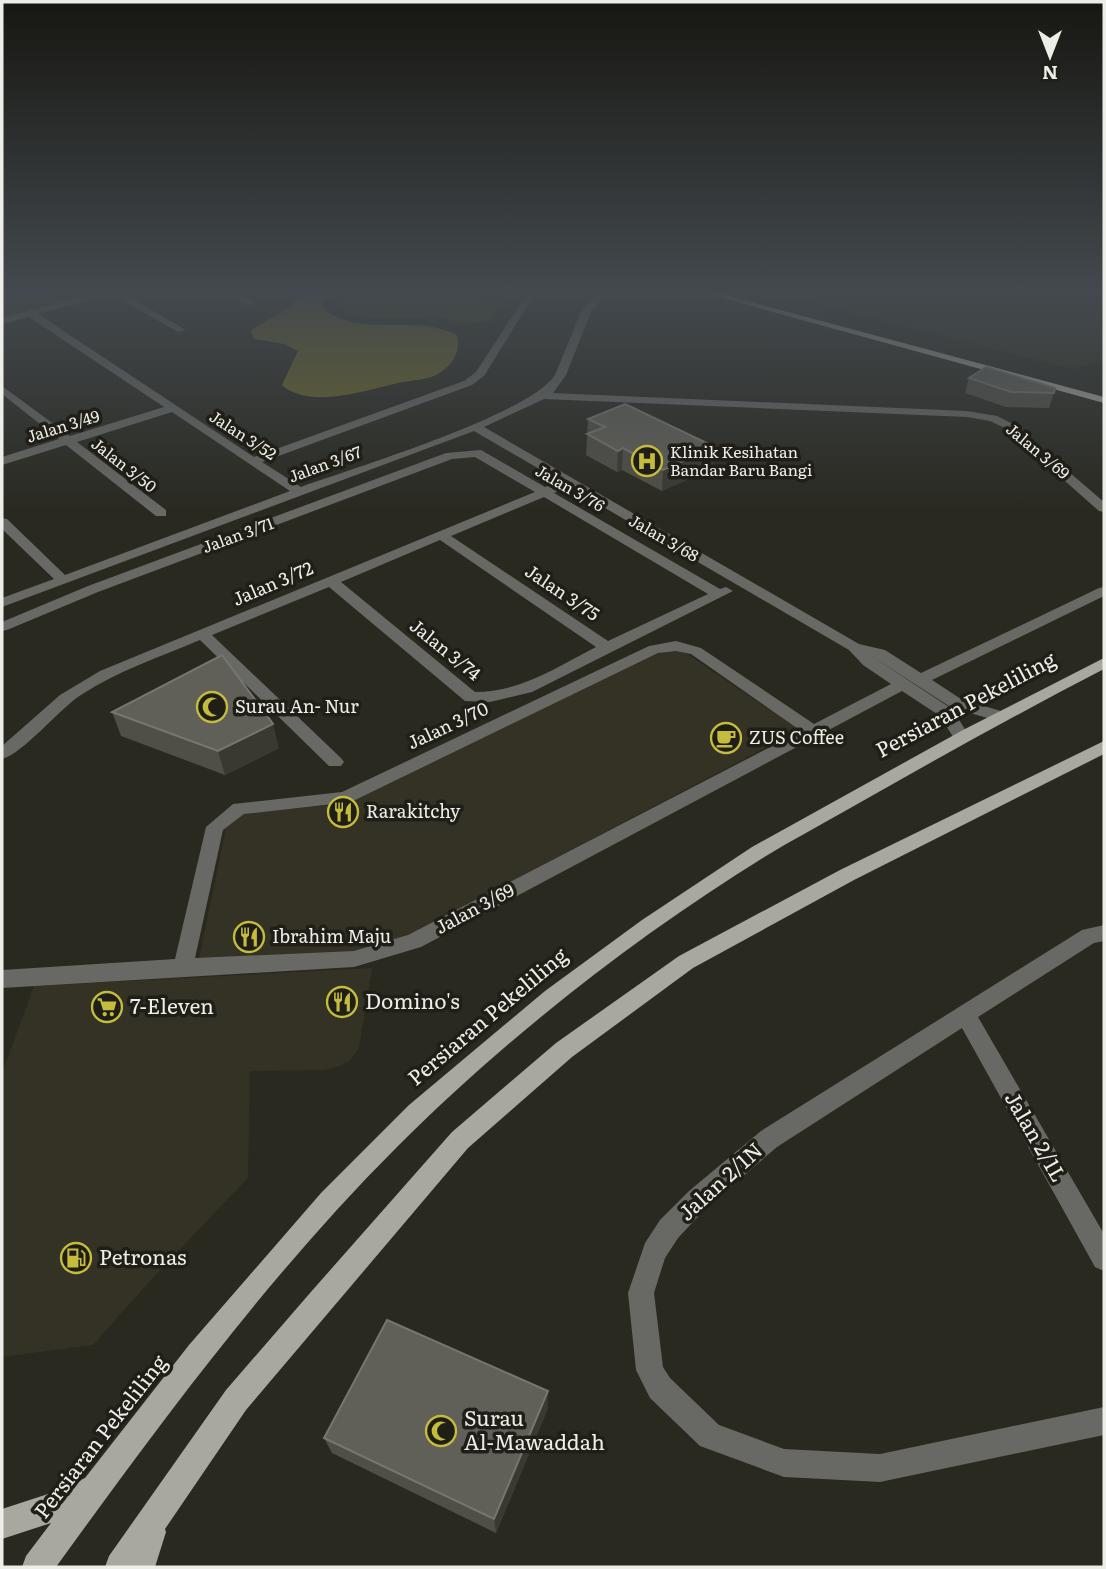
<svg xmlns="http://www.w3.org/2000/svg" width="1106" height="1569" font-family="Literata,serif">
	<rect width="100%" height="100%" fill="#292920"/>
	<path fill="#333224" d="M783 292H1104V359L1073 369 878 320 786 295Z
		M671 649H680L799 730 415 932 380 946 351 952 199 959 226 828 244 813 345 804 655 654Z
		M372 968 359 1048 350 1061 339 1066 324 1070 250 1071 248 1178 159 1271 93 1345 2 1357V1073L34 986Z"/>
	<path fill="#403e1a" d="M2 292H107L2 320Z
		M422 292H469L504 304 489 321 462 325 441 317 371 318 352 315 337 306V301L342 296 408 295Z"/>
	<path fill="#6c6827" d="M305 292H387L333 295 322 301 323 308C358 339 415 313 457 335 461 350 454 363 441 372 431 380 411 380 398 383 366 390 310 410 282 385L298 351 284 344 254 339 251 330 286 309Z"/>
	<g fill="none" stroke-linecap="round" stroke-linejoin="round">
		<path fill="#686864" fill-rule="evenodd" d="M100 292H121L186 330 178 332 112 294 38 314 254 457 464 381 476 372 528 292H536L484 376 472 385 262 462 301 487C353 468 529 415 555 375L581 312 599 292H608L591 312 566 375 553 393 967 411 997 416 1013 424 1104 502V512L1099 511 1005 428 990 421 967 417 544 399 484 427 859 644 885 650 921 673 1099 588 1104 587V596L932 680 961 699 1004 712 1006 716 1004 720 998 721 949 707 870 655 952 708 969 736 967 740H955L940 716 902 691 421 947 354 967 2 988V970L175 959 206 827 233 804 342 792 649 646 676 641 701 648 814 724 891 684 863 665 849 650 569 487 554 493 720 589 726 587 733 591 532 692 490 702 465 701 329 587 212 635 341 758 344 762 341 766H329L200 640C160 657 117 671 81 695 58 710 24 753 2 759V746L60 695 100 671 535 492 475 457 452 459 98 592 7 630 2 631V622L88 586 446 453 481 450 545 487 560 481 474 431 2 607V598L54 579 2 529V518L7 519 65 575 290 491 172 412 77 442 166 510V516H156L66 445 2 465V457L59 439 2 394V386L70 436 164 407 29 317 2 324V318ZM544 497 708 594 608 641 451 536ZM440 540 596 647C557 667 521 692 475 692L341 582ZM676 651 691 654 801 731 408 935 354 951 195 958 223 830 244 814 351 802 658 653Z
			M223 292H235L256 303 248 305Z
			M1104 925V941L1094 943 978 1017 1104 1234V1271L1095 1267 962 1028 777 1147 707 1207 678 1238 665 1258 654 1293 663 1367 670 1378 719 1425 784 1449 880 1454 1104 1407V1435L880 1482 784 1477 700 1446 650 1398 636 1370 628 1293 645 1243 660 1220 689 1191 761 1131 1082 930Z"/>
		<path fill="#a9a89f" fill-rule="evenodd" d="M700 292H714L1104 397V403Z
			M1104 658V669C1017 714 931 762 845 811 819 826 792 840 766 856 636 936 505 1039 397 1147 269 1275 161 1422 56 1567H22L26 1556 51 1523 2 1539V1509L48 1494 85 1478 189 1345 321 1193 409 1105 545 991 642 920 752 847 963 730Z
			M1104 741V754L854 880 693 968 572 1057 468 1148 246 1410 165 1529 166 1532 155 1567H105L109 1556 226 1390 310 1293 452 1132 556 1043 679 956 840 870Z"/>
	</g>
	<path fill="#504f46" d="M969 378 1054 393 1049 408 1006 407 965 393Z
		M588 419 713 468 662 491 622 470 617 472 586 455Z
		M112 712 279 748 225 775 121 736Z
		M548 1408 496 1533 332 1453 324 1438Z"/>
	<path fill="#393930" d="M715 447 713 468 662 491 663 470Z
		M623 448 622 470 617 472 618 451Z
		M273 724 279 748 225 775 218 751Z
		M548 1391V1408L496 1533 494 1519Z"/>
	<path fill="#616058" stroke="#77766e" stroke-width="2" d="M986 367 1055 388 1054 393 1011 392 969 378Z
		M625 404 715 447 663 470 623 448 618 451 587 434 605 427 588 419Z
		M222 655 273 724 218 751 112 712Z
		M387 1320 548 1391 494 1519 324 1438Z"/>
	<linearGradient id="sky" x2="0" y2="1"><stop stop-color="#171712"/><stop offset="0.57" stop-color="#43494e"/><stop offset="1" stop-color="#43494e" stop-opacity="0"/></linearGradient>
	<rect width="1106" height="511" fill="url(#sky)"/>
	<defs>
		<g id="hospital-ring" transform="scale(1.575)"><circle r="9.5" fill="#1f1f17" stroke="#c5bc3d" stroke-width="1.5"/><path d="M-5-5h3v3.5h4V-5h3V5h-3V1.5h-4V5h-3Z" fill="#c5bc3d"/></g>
		<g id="mosque-ring" transform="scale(1.575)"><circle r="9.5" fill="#1f1f17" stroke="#c5bc3d" stroke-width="1.5"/><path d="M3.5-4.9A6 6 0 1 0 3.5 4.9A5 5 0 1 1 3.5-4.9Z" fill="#c5bc3d"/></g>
		<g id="cafe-ring" transform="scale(1.575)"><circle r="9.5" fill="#1f1f17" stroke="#c5bc3d" stroke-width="1.5"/><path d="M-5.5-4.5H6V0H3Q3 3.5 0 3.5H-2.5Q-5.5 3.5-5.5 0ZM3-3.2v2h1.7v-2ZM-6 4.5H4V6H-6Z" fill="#c5bc3d"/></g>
		<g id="restaurant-ring" transform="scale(1.575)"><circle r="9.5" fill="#1f1f17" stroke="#c5bc3d" stroke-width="1.5"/><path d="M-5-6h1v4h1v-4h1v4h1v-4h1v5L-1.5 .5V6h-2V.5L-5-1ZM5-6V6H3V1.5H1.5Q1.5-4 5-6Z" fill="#c5bc3d"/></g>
		<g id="supermarket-ring" transform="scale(1.575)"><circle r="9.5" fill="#1f1f17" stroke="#c5bc3d" stroke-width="1.5"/><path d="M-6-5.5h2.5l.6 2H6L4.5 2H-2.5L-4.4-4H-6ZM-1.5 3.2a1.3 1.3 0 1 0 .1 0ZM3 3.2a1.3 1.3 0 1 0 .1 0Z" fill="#c5bc3d"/></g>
		<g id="fuel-ring" transform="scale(1.575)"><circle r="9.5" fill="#1f1f17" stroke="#c5bc3d" stroke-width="1.5"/><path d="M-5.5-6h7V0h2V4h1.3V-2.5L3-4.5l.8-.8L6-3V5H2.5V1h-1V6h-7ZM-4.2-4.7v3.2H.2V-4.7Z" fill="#c5bc3d"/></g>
	</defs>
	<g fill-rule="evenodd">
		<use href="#hospital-ring" x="647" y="461"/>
		<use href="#mosque-ring" x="212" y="707"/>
		<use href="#cafe-ring" x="726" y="738"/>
		<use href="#restaurant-ring" x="343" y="812"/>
		<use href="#restaurant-ring" x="249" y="937"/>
		<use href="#restaurant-ring" x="342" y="1002"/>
		<use href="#supermarket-ring" x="107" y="1007"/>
		<use href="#fuel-ring" x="76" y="1258"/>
		<use href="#mosque-ring" x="441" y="1431"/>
	</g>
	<g text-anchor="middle" stroke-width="7" stroke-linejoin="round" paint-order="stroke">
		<g font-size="16" fill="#eeeee8" stroke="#1f1f17">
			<text transform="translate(63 426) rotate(-17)" y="6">Jalan 3/49</text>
			<text transform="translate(243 435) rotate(33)" y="6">Jalan 3/52</text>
			<text transform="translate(1038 451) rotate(40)" y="6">Jalan 3/69</text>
			<text transform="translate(325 464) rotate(-20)" y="6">Jalan 3/67</text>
			<text transform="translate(124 465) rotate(38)" y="6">Jalan 3/50</text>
			<text transform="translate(570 488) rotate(30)" y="6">Jalan 3/76</text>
			<text transform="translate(238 535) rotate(-20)" y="6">Jalan 3/71</text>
			<text transform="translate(664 538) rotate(30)" y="6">Jalan 3/68</text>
		</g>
		<g font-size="16" fill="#eeeee8" stroke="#1f1f17" text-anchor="start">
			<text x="670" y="458">Klinik Kesihatan<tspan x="670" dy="18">Bandar Baru Bangi</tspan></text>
		</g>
		<g font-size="18" fill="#eeeee8" stroke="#1f1f17">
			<text transform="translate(273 584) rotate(-23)" y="6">Jalan 3/72</text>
			<text transform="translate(562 593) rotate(34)" y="6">Jalan 3/75</text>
			<text transform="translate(445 650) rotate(39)" y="6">Jalan 3/74</text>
			<text transform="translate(448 726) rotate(-25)" y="6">Jalan 3/70</text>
			<text transform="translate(475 909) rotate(-28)" y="6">Jalan 3/69</text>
		</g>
		<g font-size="18" fill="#eeeee8" stroke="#1f1f17" text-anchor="start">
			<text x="235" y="713">Surau An- Nur</text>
			<text x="749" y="744">ZUS Coffee</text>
			<text x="366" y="818">Rarakitchy</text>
			<text x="272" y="943">Ibrahim Maju</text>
		</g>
		<g font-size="21" fill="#eeeee8" stroke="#1f1f17">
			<text transform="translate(966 705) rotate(-28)" y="7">Persiaran Pekeliling</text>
			<text transform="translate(488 1017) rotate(-40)" y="7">Persiaran Pekeliling</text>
			<text transform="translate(1035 1137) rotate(60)" y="7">Jalan 2/1L</text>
			<text transform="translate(721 1182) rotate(-42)" y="7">Jalan 2/1N</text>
			<text transform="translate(101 1437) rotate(-52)" y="7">Persiaran Pekeliling</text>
		</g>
		<g font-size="21" fill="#eeeee8" stroke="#1f1f17" text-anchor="start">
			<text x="365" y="1009">Domino's</text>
			<text x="130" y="1014">7-Eleven</text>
			<text x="99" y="1265">Petronas</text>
			<text x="464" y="1426">Surau<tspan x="464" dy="24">Al-Mawaddah</tspan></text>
		</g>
	</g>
	<rect width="1106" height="1569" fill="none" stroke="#eeeee8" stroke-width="7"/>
	<g transform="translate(1050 56) rotate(180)" stroke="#1f1f17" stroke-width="5" paint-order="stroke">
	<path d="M0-5L12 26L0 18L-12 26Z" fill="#eeeee8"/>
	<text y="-10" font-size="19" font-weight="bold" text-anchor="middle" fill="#eeeee8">N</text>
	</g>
</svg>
